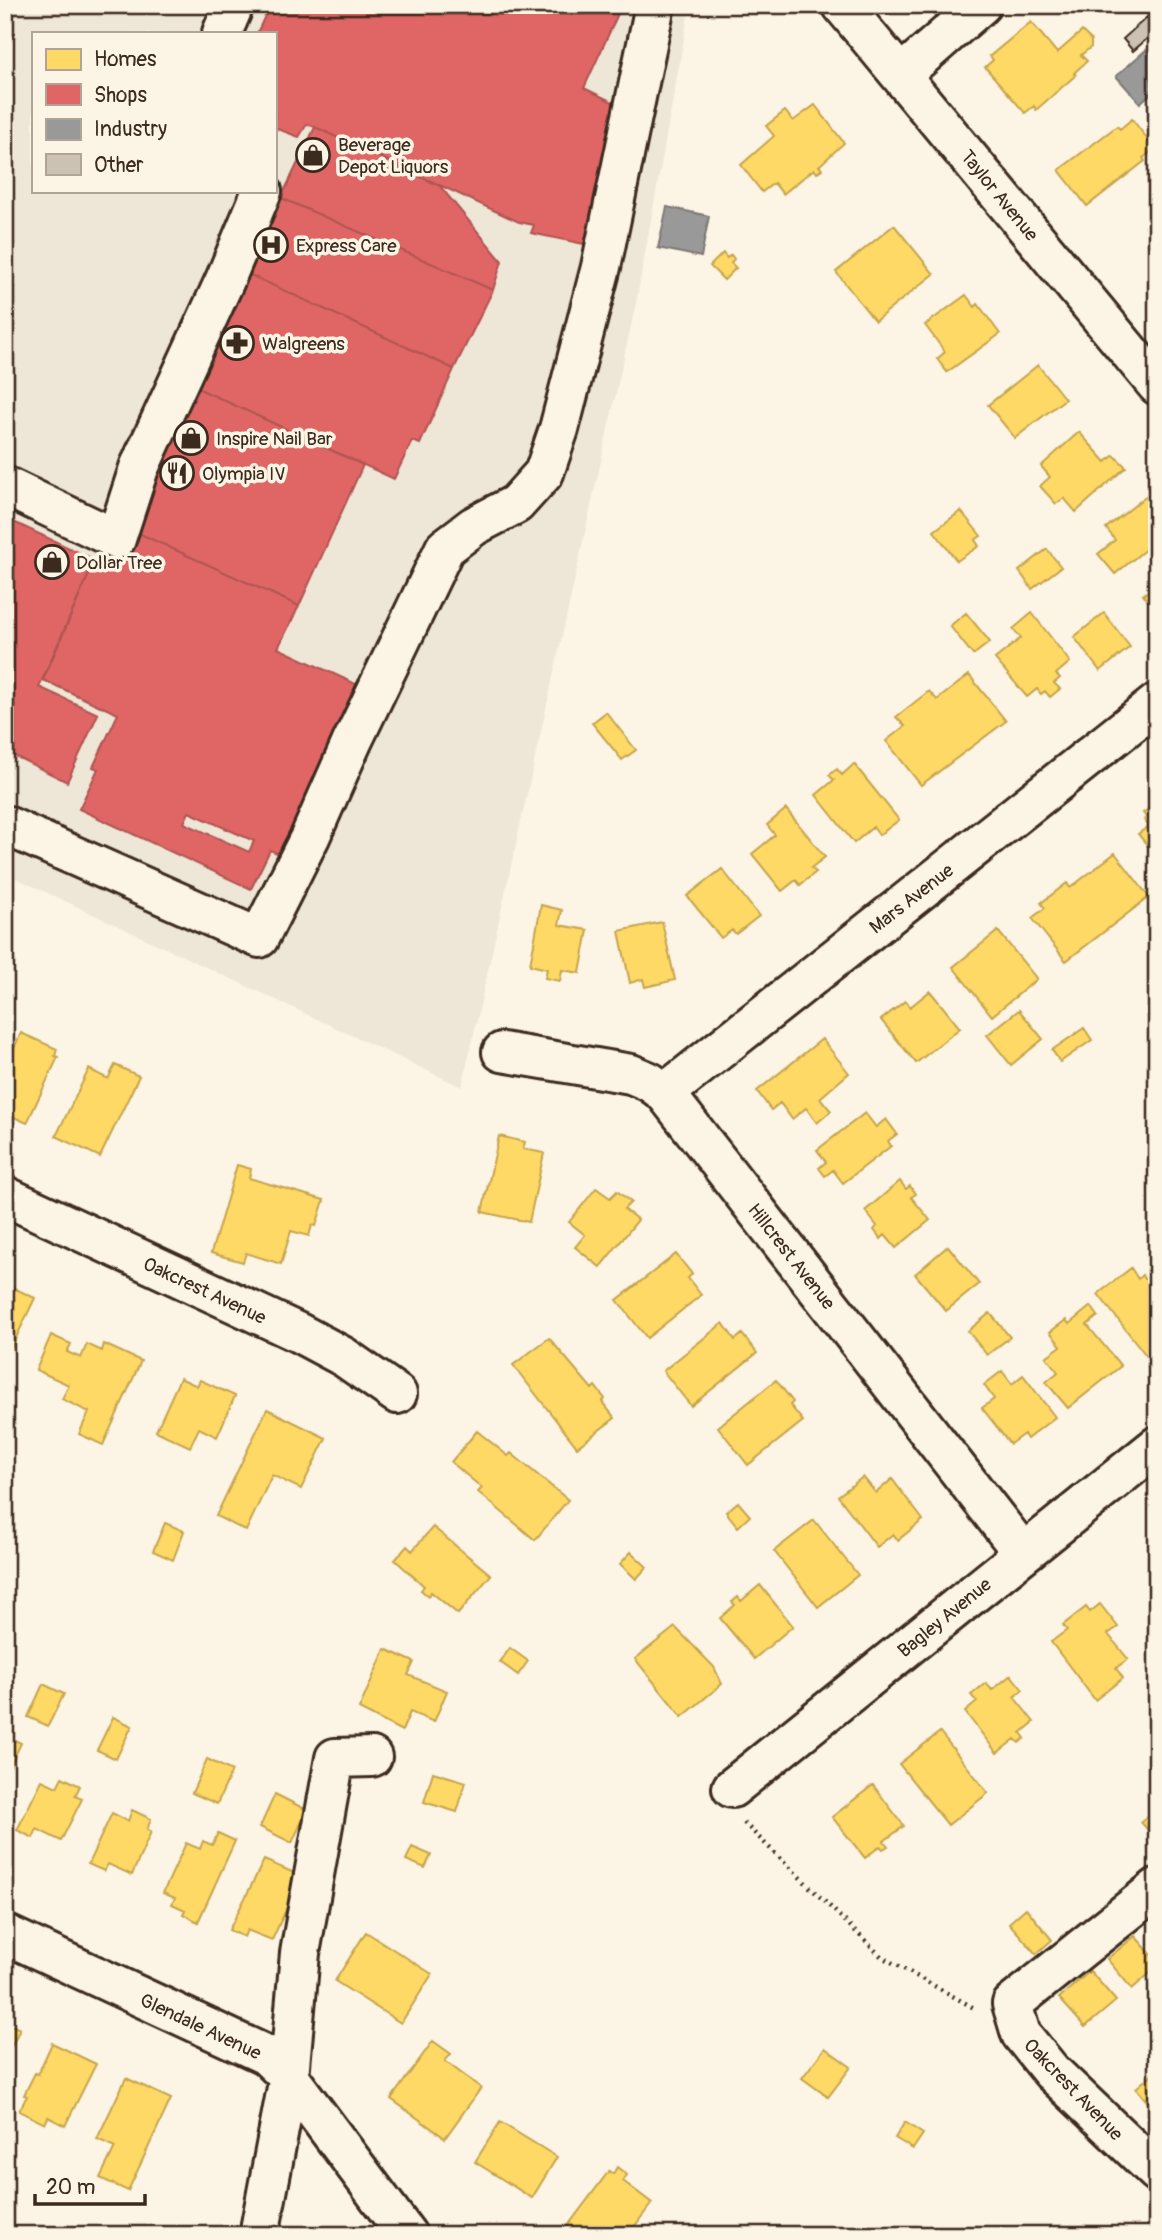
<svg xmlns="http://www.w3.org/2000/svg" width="1162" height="2240" font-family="Pangolin,sans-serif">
	<rect width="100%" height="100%" fill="#fcf5e5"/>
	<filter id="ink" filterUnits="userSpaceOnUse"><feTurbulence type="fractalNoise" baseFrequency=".0143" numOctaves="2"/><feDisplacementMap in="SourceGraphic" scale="14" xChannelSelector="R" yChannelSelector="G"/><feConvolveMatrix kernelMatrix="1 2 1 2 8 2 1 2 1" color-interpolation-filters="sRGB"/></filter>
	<g filter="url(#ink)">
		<path fill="#eee6d6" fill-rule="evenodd" d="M5 5H690L636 303 462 1087 5 873ZM33 33H275V191H33Z"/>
		<path fill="#ffd966" stroke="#c4a450" stroke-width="2" d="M1031 22 1057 53 1082 31 1091 40V47L1081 55 1087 61 1074 73 1076 75 1036 110 1034 106 1025 113 985 67 993 60 990 56Z
			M815 105 844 143 819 166 822 169 817 173 814 169 783 194 774 183 762 192 741 165 774 136 766 126 785 111 793 121Z
			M1132 119 1155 149 1143 158 1145 161 1087 206 1059 170 1117 126 1120 129Z
			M1157 219V241L1146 227Z
			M894 225 934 274 875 321 836 272Z
			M723 253 727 258 731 255 734 259 731 263 736 268 724 280 710 266Z
			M966 295 975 307 978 304 1000 334 947 372 937 359 945 352 925 325Z
			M1038 365 1065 399 1015 438 988 405Z
			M1079 432 1106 462 1114 455 1126 467 1076 512 1064 498 1056 504 1040 486 1050 477 1041 466Z
			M1149 494 1157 504V540L1115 574 1098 554 1115 540 1106 528Z
			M961 511 981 536 975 540 979 546 957 561 934 531Z
			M1047 549 1061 567 1032 589 1019 571Z
			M1157 584V612L1143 595Z
			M966 613 990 642 973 655 950 626Z
			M1032 613 1070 662 1056 674 1060 678 1054 683 1060 689 1050 697 1045 691 1041 694 1037 689 1027 697 995 659 1021 638 1013 629Z
			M1104 613 1130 647 1100 671 1074 637Z
			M969 675 1006 721 921 785 886 741 905 726 896 717 929 691 937 700Z
			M606 712 636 750 622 760 592 723Z
			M854 764 899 820 879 835 873 827 854 843 816 795 834 780 829 775 837 769 842 775Z
			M1154 805 1157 809V857L1138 834 1149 826 1144 820 1146 817 1143 813Z
			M786 809 825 857 811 868 816 872 800 885 796 880 782 891 752 854 775 835 767 825Z
			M1115 853 1149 897 1066 961 1032 918 1045 908 1041 903 1067 883 1070 888Z
			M722 869 759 916 736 934 732 930 721 938 687 896Z
			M541 905 562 910 559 925 588 930 580 973 562 970 560 981 545 978 547 969 530 965Z
			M662 922 675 980 645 987 643 979 630 983 619 931Z
			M998 931 1037 979 992 1016 953 967Z
			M930 991 960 1028 916 1063 881 1020 905 1001 910 1007Z
			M1019 1010 1043 1039 1011 1065 987 1035Z
			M1084 1028 1092 1040 1060 1062 1052 1050Z
			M21 1033 57 1049 55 1056 58 1057 27 1123 5 1113V1067Z
			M822 1039 849 1073 820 1098 831 1111 817 1123 806 1108 792 1119 780 1103 771 1110 757 1091Z
			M115 1065 139 1076 100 1157 56 1136 89 1069 108 1079Z
			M865 1113 876 1127 886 1119 897 1134 888 1141 891 1146 843 1183 833 1170 825 1176 819 1168 826 1162 817 1150Z
			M499 1136 525 1142 523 1149 544 1153 529 1222 482 1212Z
			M237 1165 251 1169 249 1178 324 1200 316 1226 312 1225 309 1236 291 1231 281 1264 246 1253 243 1262 211 1253Z
			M900 1181 906 1189 910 1186 916 1194 911 1197 930 1220 896 1248 885 1235 881 1239 874 1230 877 1226 865 1211Z
			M596 1188 610 1198 617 1191 631 1202 624 1209 638 1220 600 1267 575 1247 585 1235 569 1222Z
			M948 1246 979 1284 946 1311 915 1274Z
			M676 1254 692 1274 688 1278 701 1295 647 1338 617 1300Z
			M1131 1268 1138 1279 1142 1275 1144 1279H1154L1157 1283V1294L1154 1297 1157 1300V1360L1152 1363 1098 1294Z
			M5 1284 35 1298 5 1361Z
			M1091 1306 1098 1316 1087 1325 1121 1366 1068 1408 1046 1382 1058 1372 1046 1357 1061 1346 1050 1332 1066 1320 1069 1324Z
			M990 1313 1010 1337 987 1355 968 1331Z
			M723 1323 735 1340 742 1334 757 1353 691 1406 663 1371Z
			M51 1335 71 1344 67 1352 81 1358 87 1344 102 1351 104 1344 141 1361 103 1445 79 1434 89 1412 62 1399 69 1385 36 1370Z
			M549 1338 592 1389 595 1386 605 1399 602 1402 615 1418 577 1447 513 1365Z
			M1002 1371 1012 1384 1023 1375 1055 1417 1027 1439 1024 1434 1010 1444 982 1408 994 1399 984 1385Z
			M180 1378 197 1386 200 1380 235 1396 217 1437 199 1428 190 1447 156 1431Z
			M776 1380 793 1402 790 1405 803 1421 748 1465 718 1427Z
			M267 1409 326 1438 301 1489 272 1475 246 1531 216 1516Z
			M477 1431 508 1456 511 1453 568 1500 535 1540 478 1492 482 1488 451 1462Z
			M863 1477 876 1493 892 1479 923 1520 898 1540 893 1534 877 1547 838 1496Z
			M738 1502 750 1516 738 1527 726 1512Z
			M814 1520 858 1575 818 1607 774 1551Z
			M165 1523 184 1531 173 1560 153 1551Z
			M433 1527 491 1575 458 1614 431 1592 428 1596 421 1590 424 1586 395 1560 407 1546 412 1551Z
			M631 1552 647 1567 636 1579 620 1564Z
			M760 1585 793 1626 754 1659 720 1618 735 1605 732 1602 738 1597 741 1601Z
			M1100 1604 1118 1627 1108 1634 1128 1659 1116 1668 1123 1678 1095 1700 1051 1642 1067 1630 1063 1625 1086 1607 1090 1612Z
			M675 1627 714 1667 722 1684 682 1717 635 1659Z
			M510 1648 528 1661 518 1675 500 1662Z
			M385 1649 414 1662 408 1675 447 1691 434 1722 410 1712 402 1731 359 1709Z
			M1011 1675 1023 1690 1014 1697 1034 1722 1021 1733 1025 1738 1019 1743 1015 1739 997 1753 965 1712 977 1702 971 1695 986 1683 992 1690Z
			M43 1684 64 1694 48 1726 28 1717Z
			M113 1717 132 1726 116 1759 97 1750Z
			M940 1732 988 1793 948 1825 899 1764Z
			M5 1736 21 1743 5 1777Z
			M207 1759 232 1771 217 1804 192 1793Z
			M433 1772 466 1782 457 1812 424 1802Z
			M62 1777 80 1786 75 1796 82 1799 61 1841 37 1829 33 1838 17 1830 42 1780 57 1787Z
			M873 1785 904 1826 884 1841 888 1846 883 1849 880 1846 865 1858 832 1817Z
			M275 1794 307 1810 292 1843 260 1827Z
			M132 1810 151 1819 147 1830 151 1832 132 1875 108 1864 104 1871 88 1864 112 1813 128 1821Z
			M1153 1812 1157 1816V1832L1153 1836 1141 1822Z
			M218 1833 235 1841 198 1922 183 1914 185 1910 172 1904 175 1898 163 1893 186 1843 200 1849 203 1841 212 1845Z
			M412 1847 431 1855 425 1868 406 1860Z
			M264 1860 299 1875 289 1898 291 1899 272 1940 247 1930 244 1937 229 1930Z
			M1026 1908 1052 1940 1036 1954 1009 1923Z
			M366 1932 432 1974 401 2023 335 1981Z
			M1135 1936 1157 1961V1967L1132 1989 1107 1959Z
			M1090 1971 1116 2001 1085 2027 1059 1998Z
			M5 2022 20 2029 5 2059Z
			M433 2041 451 2054 445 2061 481 2088 445 2138 391 2099Z
			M52 2043 96 2064 65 2126 48 2117 45 2124 19 2111 27 2096 24 2095 35 2073 38 2074Z
			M825 2048 851 2067 828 2097 802 2078Z
			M1157 2070V2110L1155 2111 1136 2088Z
			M126 2078 171 2099 128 2191 100 2178 115 2147 97 2139Z
			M500 2122 557 2157 532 2198 475 2162Z
			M905 2122 923 2134 913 2149 895 2138Z
			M617 2167 627 2175 623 2181 652 2203 628 2235H561L609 2171 613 2174Z"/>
		<path fill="#e06666" stroke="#ae5450" stroke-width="2" fill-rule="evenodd" d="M270 5H622L584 88 617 104 584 244 531 233 534 225 519 222 315 127 307 124 299 137 275 128V33H257Z
			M315 127 440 186 502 261 493 290 281 198Z
			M281 198 493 290 454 369 246 273Z
			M246 273 454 369 420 444 412 441 394 479 193 386Z
			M193 386 363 465 299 606 127 528Z
			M5 518 95 560 39 687 98 714 67 782 9 753 5 762Z
			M127 528 299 606 278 648 360 686 284 856 270 850 251 889 79 809 98 769 93 767 118 714 43 680 95 560 108 567ZM189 812 254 841 249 852 184 823Z"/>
		<path fill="#999" stroke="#7d7874" stroke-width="2" d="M1146 50 1157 62V88L1140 103 1116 76Z
			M667 207 709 216 701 257 658 248Z"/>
		<path fill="#ccc2b3" stroke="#3b2a1e" stroke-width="2" d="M1147 17 1157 30 1133 51 1123 39Z"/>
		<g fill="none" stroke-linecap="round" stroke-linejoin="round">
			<g stroke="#3b2a1e" stroke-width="44">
				<path id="minor" d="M222 33 234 5
					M901 75 981 5
					M5 486 116 539 139 468 225 280 262 191
					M5 825 259 938 310 837 352 742 445 548 474 526 516 504 544 473 559 429 601 267 655 5
					M502 1052 631 1074 650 1082 665 1093 1023 1553
					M665 1093 1157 703
					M5 1196 299 1333 344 1357 397 1394
					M732 1788 1157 1446
					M1157 1888 1012 2004 1021 2034 1051 2071 1157 2172
					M5 1934 266 2055 289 2077 407 2235
					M259 2235 289 2077 300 1953 335 1758 372 1757"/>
			</g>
			<g stroke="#3b2a1e" stroke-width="44">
				<path id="major" d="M842 5 1157 385"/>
			</g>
			<path stroke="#3b2a1e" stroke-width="4.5" stroke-dasharray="2 5" stroke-linecap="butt" d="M744 1823 882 1957 976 2009"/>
			<use href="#minor" stroke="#fcf5e5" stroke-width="38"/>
			<use href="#major" stroke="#fcf5e5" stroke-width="38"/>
		</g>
	</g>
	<defs>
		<g id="shop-ring" transform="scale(1.75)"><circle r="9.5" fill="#fcf5e5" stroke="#3b2a1e" stroke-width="1.5"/><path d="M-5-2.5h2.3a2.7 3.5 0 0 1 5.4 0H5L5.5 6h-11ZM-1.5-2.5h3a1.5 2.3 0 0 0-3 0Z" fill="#3b2a1e"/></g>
		<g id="hospital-ring" transform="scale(1.75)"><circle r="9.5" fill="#fcf5e5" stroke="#3b2a1e" stroke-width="1.5"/><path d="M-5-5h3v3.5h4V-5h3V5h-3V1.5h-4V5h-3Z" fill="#3b2a1e"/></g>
		<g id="pharmacy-ring" transform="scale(1.75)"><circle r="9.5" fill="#fcf5e5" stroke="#3b2a1e" stroke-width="1.5"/><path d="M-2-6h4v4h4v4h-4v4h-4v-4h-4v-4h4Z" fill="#3b2a1e"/></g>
		<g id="restaurant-ring" transform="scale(1.75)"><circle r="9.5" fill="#fcf5e5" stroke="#3b2a1e" stroke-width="1.5"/><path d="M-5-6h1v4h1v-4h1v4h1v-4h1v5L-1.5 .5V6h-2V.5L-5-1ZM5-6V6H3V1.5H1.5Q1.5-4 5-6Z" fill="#3b2a1e"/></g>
	</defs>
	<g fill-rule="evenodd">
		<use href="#shop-ring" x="313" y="155"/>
		<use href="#hospital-ring" x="271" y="245"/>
		<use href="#pharmacy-ring" x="237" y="343"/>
		<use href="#shop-ring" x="191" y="438"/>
		<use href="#restaurant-ring" x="177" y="473"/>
		<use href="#shop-ring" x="52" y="562"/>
	</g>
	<g text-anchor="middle" stroke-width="7" stroke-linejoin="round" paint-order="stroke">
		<g font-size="19" fill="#3b2a1e" stroke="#fcf5e5" text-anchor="start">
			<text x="338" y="151">Beverage<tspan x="338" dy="22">Depot Liquors</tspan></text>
			<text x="296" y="252">Express Care</text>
			<text x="262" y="350">Walgreens</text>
			<text x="216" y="445">Inspire Nail Bar</text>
			<text x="202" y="480">Olympia IV</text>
			<text x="76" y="569">Dollar Tree</text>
		</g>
		<g font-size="19" fill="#3b2a1e" stroke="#fcf5e5">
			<text transform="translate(1000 195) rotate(51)" y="7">Taylor Avenue</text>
			<text transform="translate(911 898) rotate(-38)" y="7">Mars Avenue</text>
			<text transform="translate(792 1256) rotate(52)" y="7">Hillcrest Avenue</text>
			<text transform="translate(205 1290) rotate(25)" y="7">Oakcrest Avenue</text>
			<text transform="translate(944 1617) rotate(-39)" y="7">Bagley Avenue</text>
			<text transform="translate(201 2026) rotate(25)" y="7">Glendale Avenue</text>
			<text transform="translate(1074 2089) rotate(46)" y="7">Oakcrest Avenue</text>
		</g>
	</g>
	<rect width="1162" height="2240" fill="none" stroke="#fcf5e5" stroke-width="28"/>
	<rect x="14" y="14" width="1134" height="2212" fill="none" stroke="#3b2a1e" stroke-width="2.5" filter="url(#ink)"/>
	<rect x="32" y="32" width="245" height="161" fill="#fcf5e5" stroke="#afa495" stroke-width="2"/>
	<rect x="46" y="49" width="35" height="21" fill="#ffd966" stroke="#afa495" stroke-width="2"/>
	<text x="94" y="66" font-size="21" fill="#3b2a1e">Homes</text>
	<rect x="46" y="84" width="35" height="21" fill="#e06666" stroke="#afa495" stroke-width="2"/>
	<text x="94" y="102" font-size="21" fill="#3b2a1e">Shops</text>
	<rect x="46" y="119" width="35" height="21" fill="#999999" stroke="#afa495" stroke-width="2"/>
	<text x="94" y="136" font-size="21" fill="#3b2a1e">Industry</text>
	<rect x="46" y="154" width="35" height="21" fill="#ccc2b3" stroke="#afa495" stroke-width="2"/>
	<text x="94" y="172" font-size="21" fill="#3b2a1e">Other</text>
	<path d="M35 2194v10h110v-10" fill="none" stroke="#3b2a1e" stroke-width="3.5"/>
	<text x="46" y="2194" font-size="21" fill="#3b2a1e" stroke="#fcf5e5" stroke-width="5" paint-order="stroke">20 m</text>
</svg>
